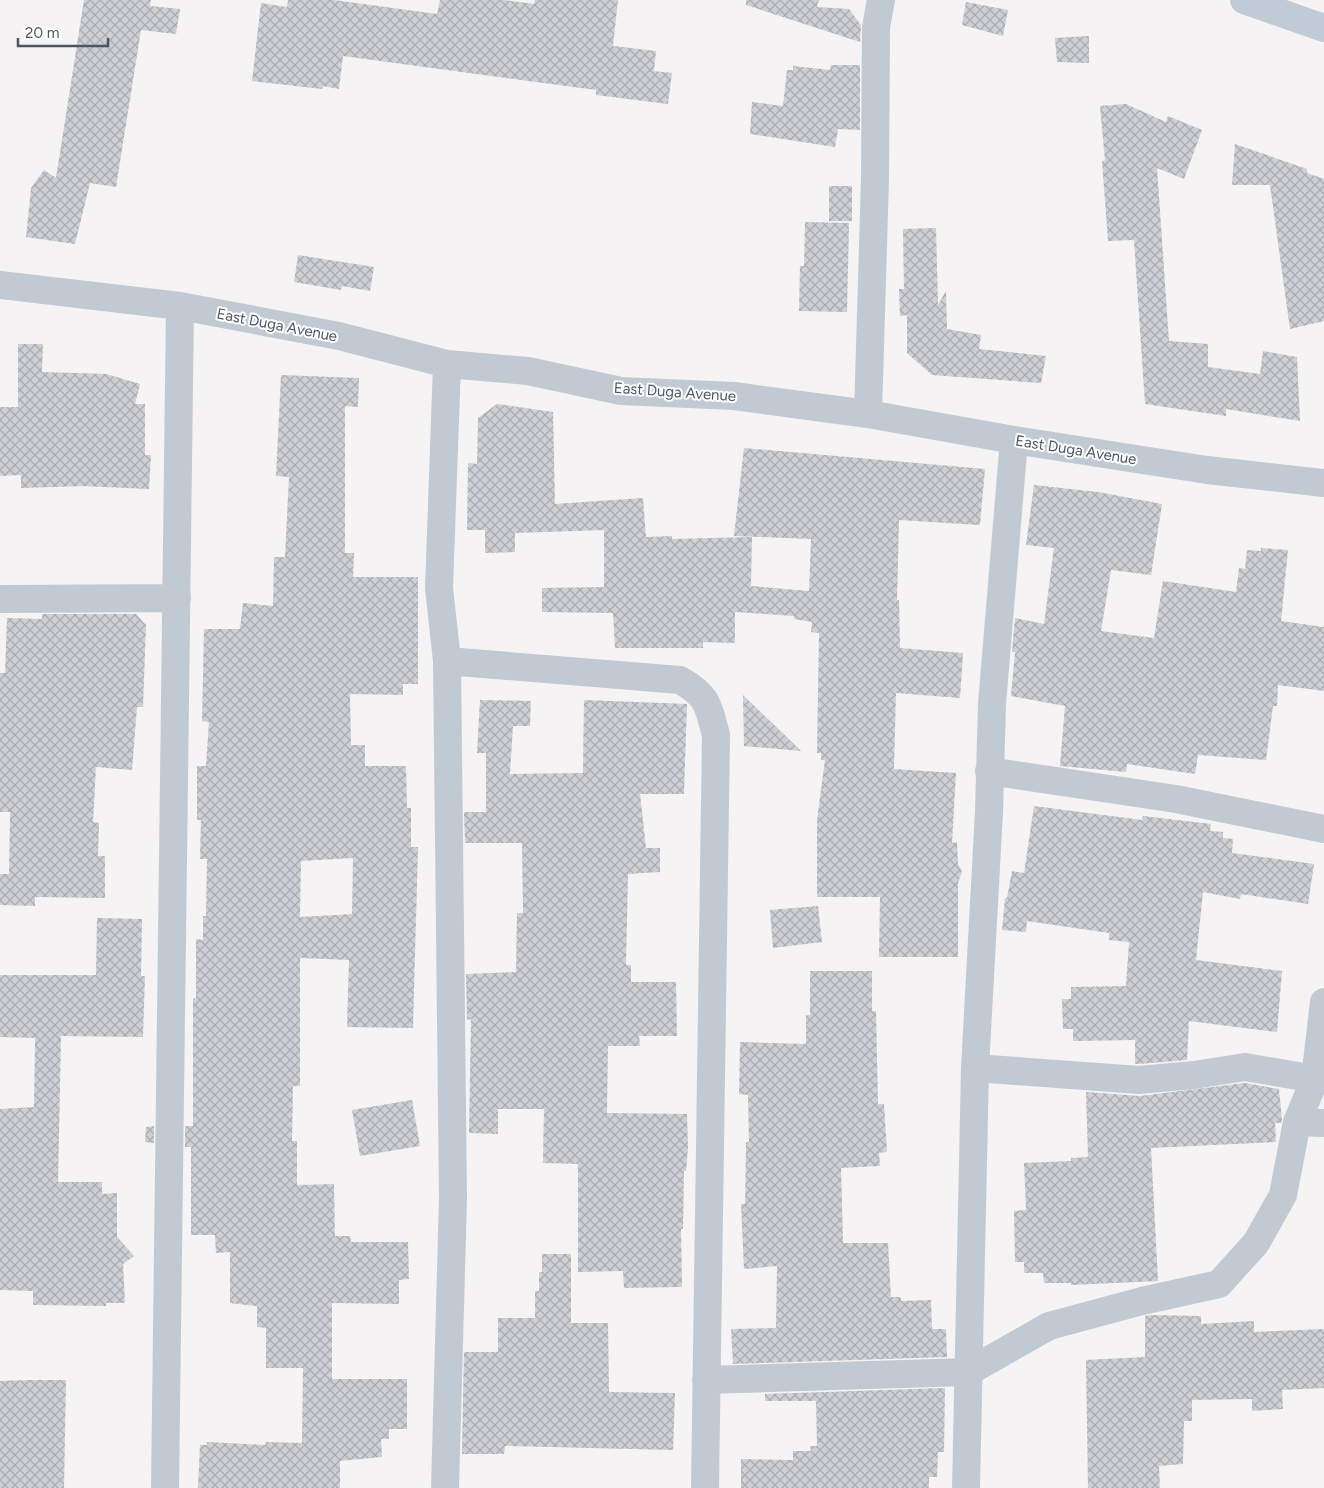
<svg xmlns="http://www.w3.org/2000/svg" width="1324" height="1488" font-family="Figtree,sans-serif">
	<defs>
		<pattern id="building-cross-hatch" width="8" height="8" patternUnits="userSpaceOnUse" patternTransform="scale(1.25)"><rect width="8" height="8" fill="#cdcfd5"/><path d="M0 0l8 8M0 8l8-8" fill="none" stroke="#a8abb0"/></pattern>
	</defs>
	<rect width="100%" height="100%" fill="#f5f3f3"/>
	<path fill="url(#building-cross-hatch)" fill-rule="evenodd" d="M84 0H151L150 6 180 9 176 34 141 30 116 187 90 183 75 244 26 237 31 188 44 170 56 178Z
		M288 0H334L437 14 440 0H505L534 4 535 0H618L613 46 656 51 654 71 672 73 668 104 596 95V90L343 56 339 89 323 86 322 89 252 81 261 3 287 7Z
		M746 0H819L817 7 849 9 861 25 860 42 746 5Z
		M966 2 1008 10 1003 36 962 25Z
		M1089 36V63L1057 62 1055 38Z
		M831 65H860V130L838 129 835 147 750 134 752 102 783 106 787 70H793V66L830 70Z
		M1126 104 1166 122 1168 116 1202 130 1184 179 1157 168 1169 341 1208 344V367L1260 374 1263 351 1297 357 1300 421 1226 409V416L1145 404 1134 240 1108 241 1102 161 1105 160 1100 106Z
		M1235 144 1307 169V173L1324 179V321L1290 329 1270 185H1232Z
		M829 186H852V221H829Z
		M805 222 849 223 847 312 799 311 800 266H804Z
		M936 228 938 305 946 291 947 329 981 335 979 349 1046 356 1041 383 932 375 907 353V315L900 316 899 289H904L903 229Z
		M298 255 374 267 370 291 342 286 341 290 294 282Z
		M18 344H43L42 372 106 374 140 384 135 404H145V455H151L149 489 83 486 21 488V475L0 476V407H18Z
		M281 375 359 378 358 407 345 406V553H354L353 577H418V684H403V695L350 694 351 745H365V766H406L407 808H411V847H418L413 1028 347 1027 349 960 300 958V1086H293L292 1141H297V1185L334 1184 335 1236H350L351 1242H408L409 1279 399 1280V1304L332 1303V1379H407V1429H389V1439H381L382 1457 340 1461V1488H198L200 1445H207V1442L265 1445 266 1442 302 1443 303 1368H266V1328L257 1327V1306L230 1303V1252L216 1253 215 1235H191V1147H185V1126H193V998H196V939L203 940V916H206L207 859H200L201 820H197V766H206L209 722 202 721 204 629H240L243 603 273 606 274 557H285L289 477 276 476ZM353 858 352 914 300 917 301 861Z
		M497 404 553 412 555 504 643 498 646 537 672 536V539L752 537 751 586 809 591 811 539 734 536 744 448 985 469 980 525 899 520 897 600H899L900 648 963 653 960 698 896 693 894 769 956 773 952 843 957 842 958 864 962 872 958 883V957H879L880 897H817V820L825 760H821V753H817L819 633 811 632 812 622 794 619V616L735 612V643L703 642V648H615L613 613 542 612V588L604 587V530L515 533V552L485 553V530H467L468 463 477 464 478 418Z
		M1034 485 1098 492 1162 504 1151 575 1111 570 1101 631 1154 638 1163 581 1236 592 1239 568 1245 569 1247 550 1261 551V548L1288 550 1281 621 1324 627V691L1278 685 1277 706H1273L1266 760 1198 755 1195 774 1127 764 1126 772 1060 766 1065 706 1011 696 1015 652H1012L1015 618 1044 624 1054 548 1026 545Z
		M42 614H136L146 625 143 707H137L132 770 96 767 93 822 99 823 98 856H105V898L35 897V906L0 905V874H9L10 812H0V673H5L7 618 42 619Z
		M743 695 801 751 744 746Z
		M480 700 531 701 530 726H513L510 774 583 773 584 700 687 704 684 794H640L646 848H660V872L628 874 626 965H631V982H676L677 1036H639L640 1046H608L607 1113 687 1114 688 1147 686 1171H684L683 1229H681L682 1287 624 1288 623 1271 578 1272V1164L543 1163 544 1109H498V1134L469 1133 471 1019 467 1020 466 974 516 972 517 913H523L522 843H465L464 812H486V753H477Z
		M1034 806 1142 820 1143 816 1211 824 1210 831 1223 832V838L1233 839 1232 853 1314 864 1308 904 1241 894 1240 899 1203 892 1196 960 1282 971 1277 1032 1189 1021 1187 1060 1139 1064H1135V1040L1073 1041V1029H1063L1062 999H1071V987L1126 986 1129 942 1109 940V933L1027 921 1026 932 1002 930 1005 898H1007L1012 871 1024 873Z
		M818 906 822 942 773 948 770 910Z
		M97 918 142 919 141 976H145L143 1037 61 1036 58 1182H102V1194L117 1193V1237L134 1256 123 1264 125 1303H106V1306L33 1305V1291L0 1290V1109L34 1107 35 1038 0 1037V975H96Z
		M810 971H872V1011H876L878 1104H884L887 1152 879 1153 880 1166 841 1168 843 1243H888L891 1297H901V1301L931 1300 932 1329H946L947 1357 733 1364 731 1329 776 1328 777 1266 744 1269 741 1204H745L746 1142H749L748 1095 739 1094 740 1042 806 1044V1015H810Z
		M1245 1083 1279 1089 1282 1120 1281 1123H1275L1276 1142 1151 1148 1158 1281 1071 1285V1283H1044L1043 1273H1024V1262H1015L1014 1211 1026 1210 1024 1163 1071 1161V1158L1088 1157 1086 1092 1140 1096Z
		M412 1100 420 1146 360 1156 352 1110Z
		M154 1126V1143L145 1142 146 1127Z
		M542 1254H571V1323H608L609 1392 675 1393 673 1450 505 1446 504 1454H462L464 1352H498V1318H535V1291H539V1272H542Z
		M1152 1315 1201 1316V1324L1254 1321V1332L1324 1329V1388L1282 1390 1283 1409 1252 1411V1399L1192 1400V1421H1184L1183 1464 1159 1466 1160 1488H1088L1086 1360 1145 1357V1316Z
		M29 1380H66L64 1488H0V1381Z
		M945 1388 944 1452H938L937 1477H929V1488H741V1459L793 1460V1451H811L810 1446H817L816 1401H765V1394Z"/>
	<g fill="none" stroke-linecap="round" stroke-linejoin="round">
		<path stroke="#c1cad2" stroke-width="28" d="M0 285 180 306 339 336 447 364 528 371 621 391 734 396 868 414 1014 440 1207 470 1324 483
			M868 414 875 179 876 27 881 0
			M0 599 177 598
			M447 661 680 680C708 696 708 705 716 735L705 1488
			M989 771 1176 799 1324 829
			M975 1068 1139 1080 1194 1075 1245 1067 1315 1079
			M1297 1122 1324 1123
			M706 1380 968 1372 1049 1326 1142 1301 1219 1284 1256 1243 1283 1195 1297 1122 1315 1079 1324 1002
			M165 1488 180 306
			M445 1488 453 1198 447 661 439 588 447 364
			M966 1488 975 1068 989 812 992 704 1014 440"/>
		<path stroke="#c1cbd6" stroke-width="28" d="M1244 0 1324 28"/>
	</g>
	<g text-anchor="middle" stroke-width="4" stroke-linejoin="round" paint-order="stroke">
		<g font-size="15" fill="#4a5661" stroke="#fff">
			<text transform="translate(277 325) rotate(11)" y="5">East Duga Avenue</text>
			<text transform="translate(675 392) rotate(4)" y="5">East Duga Avenue</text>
			<text transform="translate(1076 450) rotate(9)" y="5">East Duga Avenue</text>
		</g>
	</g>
	<path d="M18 38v8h90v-8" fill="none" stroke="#4a5661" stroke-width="2.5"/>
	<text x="25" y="38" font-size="15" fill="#4a5661" stroke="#ffffff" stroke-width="4" paint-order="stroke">20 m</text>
</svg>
